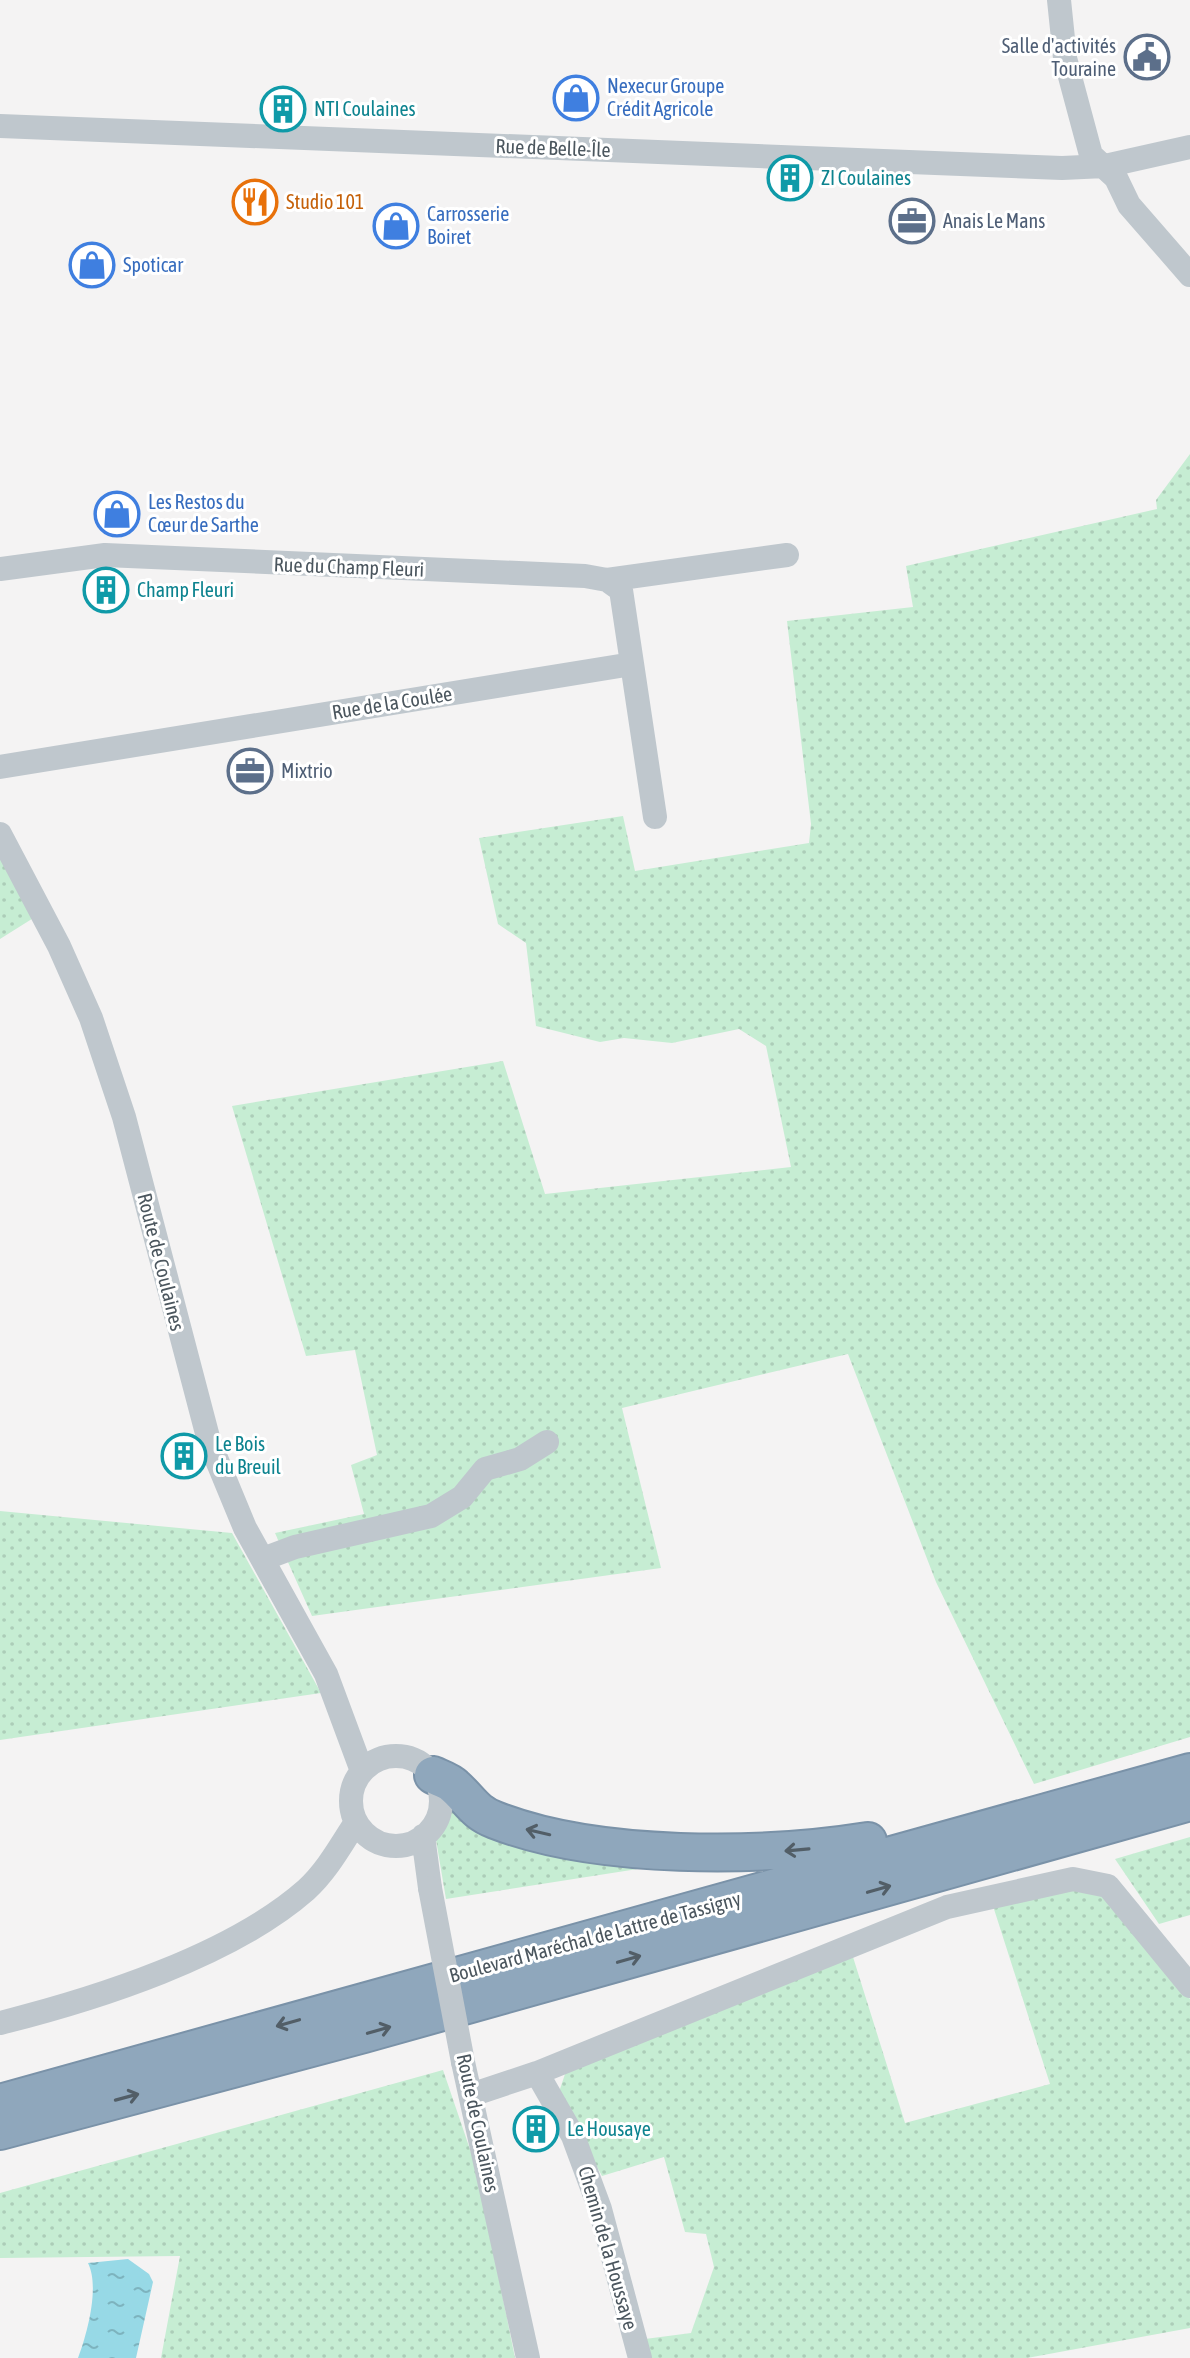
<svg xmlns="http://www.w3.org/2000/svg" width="1190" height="2358" font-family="'Asap Condensed',sans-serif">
	<defs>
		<pattern id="grass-dots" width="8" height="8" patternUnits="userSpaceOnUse" patternTransform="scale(2)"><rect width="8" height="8" fill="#c6edd3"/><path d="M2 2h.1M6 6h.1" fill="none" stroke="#accdb8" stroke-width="1.8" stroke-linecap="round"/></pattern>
		<pattern id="water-ripples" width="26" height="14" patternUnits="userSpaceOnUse" patternTransform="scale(2)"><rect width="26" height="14" fill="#97d9e6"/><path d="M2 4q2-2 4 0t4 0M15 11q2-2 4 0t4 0" fill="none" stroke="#7db3be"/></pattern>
	</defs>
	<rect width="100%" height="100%" fill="#f4f3f3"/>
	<path fill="url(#grass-dots)" d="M1190 454V1737L1034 1784 936 1582 848 1354 622 1408 661 1568 312 1616 275 1533 364 1514 351 1465 377 1455 355 1350 306 1356 232 1106 503 1061 545 1194 791 1167 766 1046 739 1029 672 1043 624 1038 600 1042 536 1026 526 943 498 924 479 838 623 816 635 871 809 843 811 824 787 621 913 607 906 566 1157 509 1156 500Z
		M0 857 35 917 0 939Z
		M0 1511 232 1533 321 1693 0 1740Z
		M447 1799 461 1809 708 1858 446 1899 435 1834 440 1828Z
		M1190 1837V1915L1159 1924 1115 1859Z
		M1083 1887 1121 1906 1190 1999V2328L1027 2358H650L645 2339 691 2333 714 2267 706 2234 685 2232 664 2157 602 2176 558 2095 567 2068 853 1957 905 2123 1050 2084 993 1906Z
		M443 2070 477 2170 515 2358H161L180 2256 0 2258V2193Z"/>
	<path fill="url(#water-ripples)" d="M128 2259 149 2274 153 2282 136 2358H78C87 2334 100 2287 88 2263Z"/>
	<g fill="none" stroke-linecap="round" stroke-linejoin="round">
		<g stroke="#7a92a8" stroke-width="40">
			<path id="highway" d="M433 1775C439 1778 449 1781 454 1786 470 1800 474 1812 495 1820 597 1860 761 1858 868 1841
				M0 2103 1190 1772
				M0 2131 364 2034 1190 1802"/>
		</g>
		<path stroke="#bfc7cd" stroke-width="24" d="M1059 0 1065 58 1091 155 1116 178 1129 205 1190 275
			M0 126 1062 168 1105 166 1190 147
			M0 569 105 555 585 576 607 580 621 590 655 817
			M607 580 787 555
			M0 767 632 664
			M0 834 59 946 91 1018 124 1117 209 1441 245 1528 326 1674 362 1771
			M263 1559 295 1547 431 1516 462 1497 485 1469 520 1459 547 1442
			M351 1801a45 45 0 1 1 90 0a45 45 0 1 1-90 0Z
			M423 1836 430 1888
			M0 2023C96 1999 231 1956 306 1890 327 1871 341 1845 356 1822
			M463 2062 528 2358
			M537 2073 947 1907 1073 1879 1108 1886 1190 1986
			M471 2095 537 2073 573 2136 600 2209 640 2358"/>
		<use href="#highway" stroke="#8fa7bc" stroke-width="36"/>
		<path stroke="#bfc7cd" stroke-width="24" d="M430 1888 463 2062"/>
	</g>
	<defs><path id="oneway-shaft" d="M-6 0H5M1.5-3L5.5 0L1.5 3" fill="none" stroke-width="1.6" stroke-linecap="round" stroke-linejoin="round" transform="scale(2)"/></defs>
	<g stroke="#525e67">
		<use href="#oneway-shaft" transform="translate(538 1832) rotate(-167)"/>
		<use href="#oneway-shaft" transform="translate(797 1850) rotate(175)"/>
		<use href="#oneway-shaft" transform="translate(879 1889) rotate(-16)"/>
		<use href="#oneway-shaft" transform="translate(629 1959) rotate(-16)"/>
		<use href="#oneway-shaft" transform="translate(288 2023) rotate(164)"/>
		<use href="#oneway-shaft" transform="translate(379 2030) rotate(-16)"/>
		<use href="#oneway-shaft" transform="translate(127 2097) rotate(-15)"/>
	</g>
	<defs>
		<g id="civic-ring" transform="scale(2.3)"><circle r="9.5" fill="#fff" stroke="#5c6f8a" stroke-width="1.5"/><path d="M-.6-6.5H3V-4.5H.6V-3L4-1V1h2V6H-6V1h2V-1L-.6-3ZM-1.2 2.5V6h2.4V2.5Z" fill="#5c6f8a"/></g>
		<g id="shop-ring" transform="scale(2.3)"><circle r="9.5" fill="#fff" stroke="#3f7fe0" stroke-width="1.5"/><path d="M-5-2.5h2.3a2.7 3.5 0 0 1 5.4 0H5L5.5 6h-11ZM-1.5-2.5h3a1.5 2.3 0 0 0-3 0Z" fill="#3f7fe0"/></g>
		<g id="building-ring" transform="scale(2.3)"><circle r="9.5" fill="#fff" stroke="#0f9aa8" stroke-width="1.5"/><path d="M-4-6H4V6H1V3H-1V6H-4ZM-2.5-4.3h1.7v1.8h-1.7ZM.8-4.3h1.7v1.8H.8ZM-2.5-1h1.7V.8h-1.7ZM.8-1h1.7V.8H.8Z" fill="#0f9aa8"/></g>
		<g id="restaurant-ring" transform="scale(2.3)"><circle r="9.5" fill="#fff" stroke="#e8710a" stroke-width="1.5"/><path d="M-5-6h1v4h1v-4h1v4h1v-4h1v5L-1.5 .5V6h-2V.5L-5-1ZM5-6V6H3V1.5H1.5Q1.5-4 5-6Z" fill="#e8710a"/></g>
		<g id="office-ring" transform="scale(2.3)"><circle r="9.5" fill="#fff" stroke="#5c6f8a" stroke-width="1.5"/><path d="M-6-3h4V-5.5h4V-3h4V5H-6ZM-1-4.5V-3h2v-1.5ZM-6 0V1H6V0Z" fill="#5c6f8a"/></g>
	</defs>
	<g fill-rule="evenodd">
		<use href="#civic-ring" x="1147" y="57"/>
		<use href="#shop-ring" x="576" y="98"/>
		<use href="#building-ring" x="283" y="109"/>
		<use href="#building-ring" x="790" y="178"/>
		<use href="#restaurant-ring" x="255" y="202"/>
		<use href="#office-ring" x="912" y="221"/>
		<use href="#shop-ring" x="396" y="226"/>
		<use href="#shop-ring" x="92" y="265"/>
		<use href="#shop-ring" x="117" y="514"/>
		<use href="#building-ring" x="106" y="590"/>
		<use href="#office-ring" x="250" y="771"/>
		<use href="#building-ring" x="184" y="1456"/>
		<use href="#building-ring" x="536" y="2129"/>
	</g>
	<g text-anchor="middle" stroke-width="6" stroke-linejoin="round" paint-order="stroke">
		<g font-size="20" fill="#4e5e75" stroke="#fff" text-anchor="start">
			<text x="1116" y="53" text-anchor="end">Salle d'activités<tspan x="1116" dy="23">Touraine</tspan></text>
			<text x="943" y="228">Anais Le Mans</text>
			<text x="281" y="778">Mixtrio</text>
		</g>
		<g font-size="20" fill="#366cbe" stroke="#fff" text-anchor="start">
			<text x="607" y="93">Nexecur Groupe<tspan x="607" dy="23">Crédit Agricole</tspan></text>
			<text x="427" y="221">Carrosserie<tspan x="427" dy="23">Boiret</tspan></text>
			<text x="123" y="272">Spoticar</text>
			<text x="148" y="509">Les Restos du<tspan x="148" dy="23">Cœur de Sarthe</tspan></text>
		</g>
		<g font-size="20" fill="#0d838f" stroke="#fff" text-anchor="start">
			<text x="314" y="116">NTI Coulaines</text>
			<text x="821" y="185">ZI Coulaines</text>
			<text x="137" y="597">Champ Fleuri</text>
			<text x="215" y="1451">Le Bois<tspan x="215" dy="23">du Breuil</tspan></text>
			<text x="567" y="2136">Le Housaye</text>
		</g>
		<g font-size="20" fill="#4b565e" stroke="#fff">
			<text transform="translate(553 148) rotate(2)" y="7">Rue de Belle-Île</text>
			<text transform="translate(349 567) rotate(2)" y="7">Rue du Champ Fleuri</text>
			<text transform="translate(392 703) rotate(-9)" y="7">Rue de la Coulée</text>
			<text transform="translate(161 1262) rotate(76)" y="7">Route de Coulaines</text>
			<text transform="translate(595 1937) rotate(-15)" y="7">Boulevard Maréchal de Lattre de Tassigny</text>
			<text transform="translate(478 2123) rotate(78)" y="7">Route de Coulaines</text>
			<text transform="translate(608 2248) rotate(74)" y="7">Chemin de la Houssaye</text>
		</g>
		<g font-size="20" fill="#c56008" stroke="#fff" text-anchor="start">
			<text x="286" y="209">Studio 101</text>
		</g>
	</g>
</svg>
